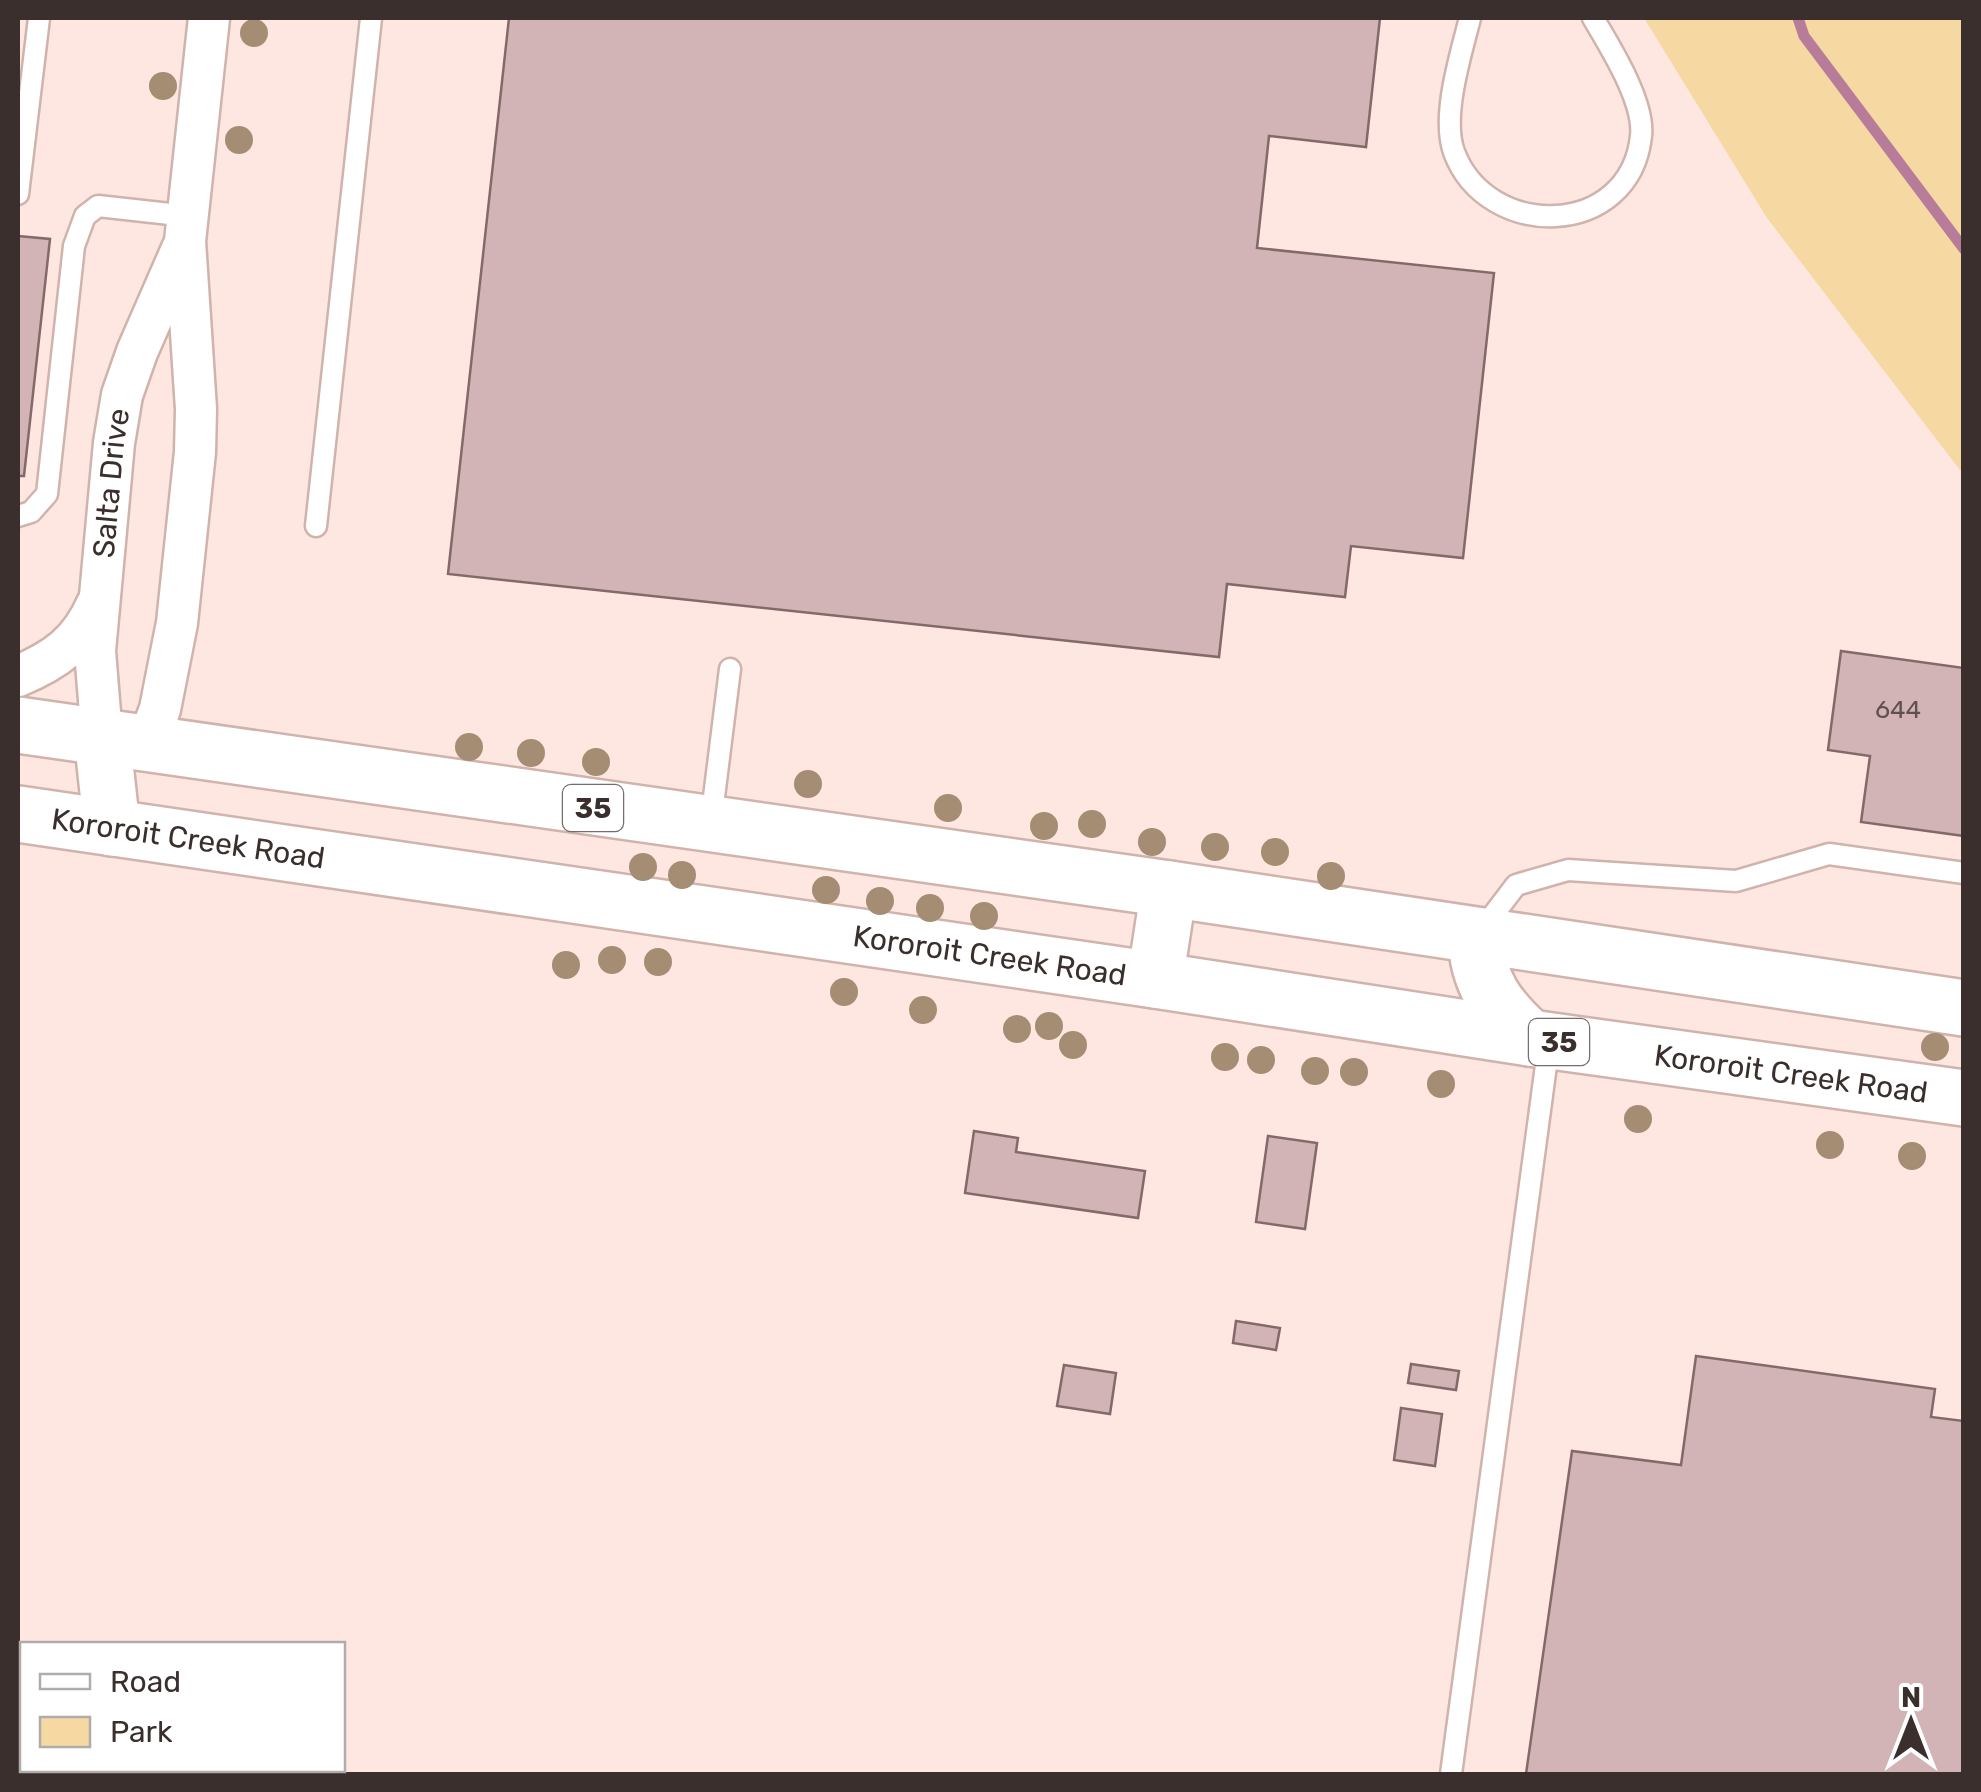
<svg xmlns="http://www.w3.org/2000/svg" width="1981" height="1792" font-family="Rubik,sans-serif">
	<rect width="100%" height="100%" fill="#ffe7e1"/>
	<path fill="#f6d8a3" d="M1644 18H1963V474L1767 218Z"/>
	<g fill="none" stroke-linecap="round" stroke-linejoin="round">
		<path stroke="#b77c99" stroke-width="11" d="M1798 18 1804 36 1964 249"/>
	</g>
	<path fill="#d2b4b6" stroke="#84696b" stroke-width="2.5" d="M509 18H1380L1366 147 1269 136 1257 248 1494 273 1463 558 1351 546 1345 597 1227 584 1219 657 448 574Z
		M18 236 50 239 24 476H18Z
		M1841 651 1964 668V836L1861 822 1870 756 1828 750Z
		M974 1131 1018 1138 1016 1152 1145 1171 1138 1218 965 1193Z
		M1268 1136 1317 1143 1305 1229 1256 1222Z
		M1236 1321 1280 1328 1276 1350 1233 1343Z
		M1696 1356 1935 1389 1931 1417 1964 1421V1774H1526L1572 1451 1681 1465Z
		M1411 1364 1459 1371 1456 1390 1408 1383Z
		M1064 1365 1116 1373 1110 1414 1057 1406Z
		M1401 1408 1442 1414 1435 1466 1394 1460Z"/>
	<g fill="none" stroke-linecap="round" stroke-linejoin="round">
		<g stroke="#d0b3ab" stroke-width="25">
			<path id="lane" d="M1470 18C1461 54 1441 116 1454 152 1487 241 1630 239 1641 136 1645 102 1610 47 1593 18
				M18 194 39 18
				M18 516 31 512 47 494 74 246 85 216 98 206 188 216
				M316 526 371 18
				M711 821 730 669
				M1481 931 1516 885 1568 870 1736 881 1829 854 1964 873
				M1451 1774 1549 1043"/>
		</g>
		<g stroke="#d0b3ab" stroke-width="45">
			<g id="street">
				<path d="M18 676C56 660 80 643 97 604"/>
				<path id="s1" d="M102 737 95 651 114 443 122 395 137 352 182 249"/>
				<path d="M147 744 160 709 177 623 195 452 196 409 185 241 209 18"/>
			</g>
		</g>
		<g stroke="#d0b3ab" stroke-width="60">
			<g id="primary">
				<path d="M18 725 1169 889 1964 1008"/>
				<path d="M102 737 112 828"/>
				<path id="s2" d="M18 814 1155 980 1530 1038 1964 1098"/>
				<path d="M1476 936C1477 981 1497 1009 1530 1038"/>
				<path d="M1155 980 1169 889"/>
			</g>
		</g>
		<use href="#lane" stroke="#fff" stroke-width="20"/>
		<use href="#street" stroke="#fff" stroke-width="40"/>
		<use href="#primary" stroke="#fff" stroke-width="55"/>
	</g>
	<g fill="#a48d72">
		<circle cx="254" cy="33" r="14"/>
		<circle cx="163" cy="86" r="14"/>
		<circle cx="239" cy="140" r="14"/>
		<circle cx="469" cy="747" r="14"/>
		<circle cx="531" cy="753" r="14"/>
		<circle cx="596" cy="762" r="14"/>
		<circle cx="808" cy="784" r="14"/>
		<circle cx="948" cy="808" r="14"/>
		<circle cx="1092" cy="824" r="14"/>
		<circle cx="1044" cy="826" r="14"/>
		<circle cx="1152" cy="842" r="14"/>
		<circle cx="1215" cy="847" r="14"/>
		<circle cx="1275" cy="852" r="14"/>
		<circle cx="643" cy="867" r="14"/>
		<circle cx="682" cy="875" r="14"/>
		<circle cx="1331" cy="876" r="14"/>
		<circle cx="826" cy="890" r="14"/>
		<circle cx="880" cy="901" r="14"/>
		<circle cx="930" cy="908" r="14"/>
		<circle cx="984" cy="916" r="14"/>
		<circle cx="612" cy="960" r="14"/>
		<circle cx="658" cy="962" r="14"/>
		<circle cx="566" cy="965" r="14"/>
		<circle cx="844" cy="992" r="14"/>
		<circle cx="923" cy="1010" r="14"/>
		<circle cx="1049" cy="1026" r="14"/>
		<circle cx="1017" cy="1029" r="14"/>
		<circle cx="1073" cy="1045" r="14"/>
		<circle cx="1935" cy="1047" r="14"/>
		<circle cx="1225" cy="1057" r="14"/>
		<circle cx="1261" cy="1060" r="14"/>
		<circle cx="1315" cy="1071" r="14"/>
		<circle cx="1354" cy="1072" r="14"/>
		<circle cx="1441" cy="1084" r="14"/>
		<circle cx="1638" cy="1119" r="14"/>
		<circle cx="1830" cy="1145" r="14"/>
		<circle cx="1912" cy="1156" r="14"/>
	</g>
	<g text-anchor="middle" stroke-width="10" stroke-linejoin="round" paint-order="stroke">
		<g font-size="25" fill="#60504e">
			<text x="1898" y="718">644</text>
		</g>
		<g fill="#fff" stroke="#756d6b" stroke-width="2.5">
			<rect x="563" y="785" width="60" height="46" rx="8"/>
			<rect x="1529" y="1019" width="60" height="46" rx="8"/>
		</g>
		<g font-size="28" font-weight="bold" fill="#3a2f2c">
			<text x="593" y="818">35</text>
			<text x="1559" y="1052">35</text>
		</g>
		<g font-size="30" fill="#3a2f2c" stroke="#fff">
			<text dy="10" stroke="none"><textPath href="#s1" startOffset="255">Salta Drive</textPath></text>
			<text dy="10" stroke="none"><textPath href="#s2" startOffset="172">Kororoit Creek Road</textPath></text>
			<text dy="10" stroke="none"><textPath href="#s2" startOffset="982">Kororoit Creek Road</textPath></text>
			<text dy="10" stroke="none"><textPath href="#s2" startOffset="1792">Kororoit Creek Road</textPath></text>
		</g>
	</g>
	<rect width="1981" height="1792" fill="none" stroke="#3a2f2c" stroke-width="40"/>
	<rect x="20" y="1642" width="325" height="130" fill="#ffffff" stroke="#b0acab" stroke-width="2.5"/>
	<rect x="40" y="1674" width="50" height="15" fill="#ffffff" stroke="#b0acab" stroke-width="2.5"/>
	<text x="110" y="1692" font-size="30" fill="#3a2f2c">Road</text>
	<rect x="40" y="1717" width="50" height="30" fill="#f6d8a3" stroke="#b0acab" stroke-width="2.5"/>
	<text x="110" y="1742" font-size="30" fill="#3a2f2c">Park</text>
	<g transform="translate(1911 1722)" stroke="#ffffff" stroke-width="8" paint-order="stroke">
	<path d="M0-8L18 38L0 25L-18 38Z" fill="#3a2f2c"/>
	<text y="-15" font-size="28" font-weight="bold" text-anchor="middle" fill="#3a2f2c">N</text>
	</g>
</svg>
